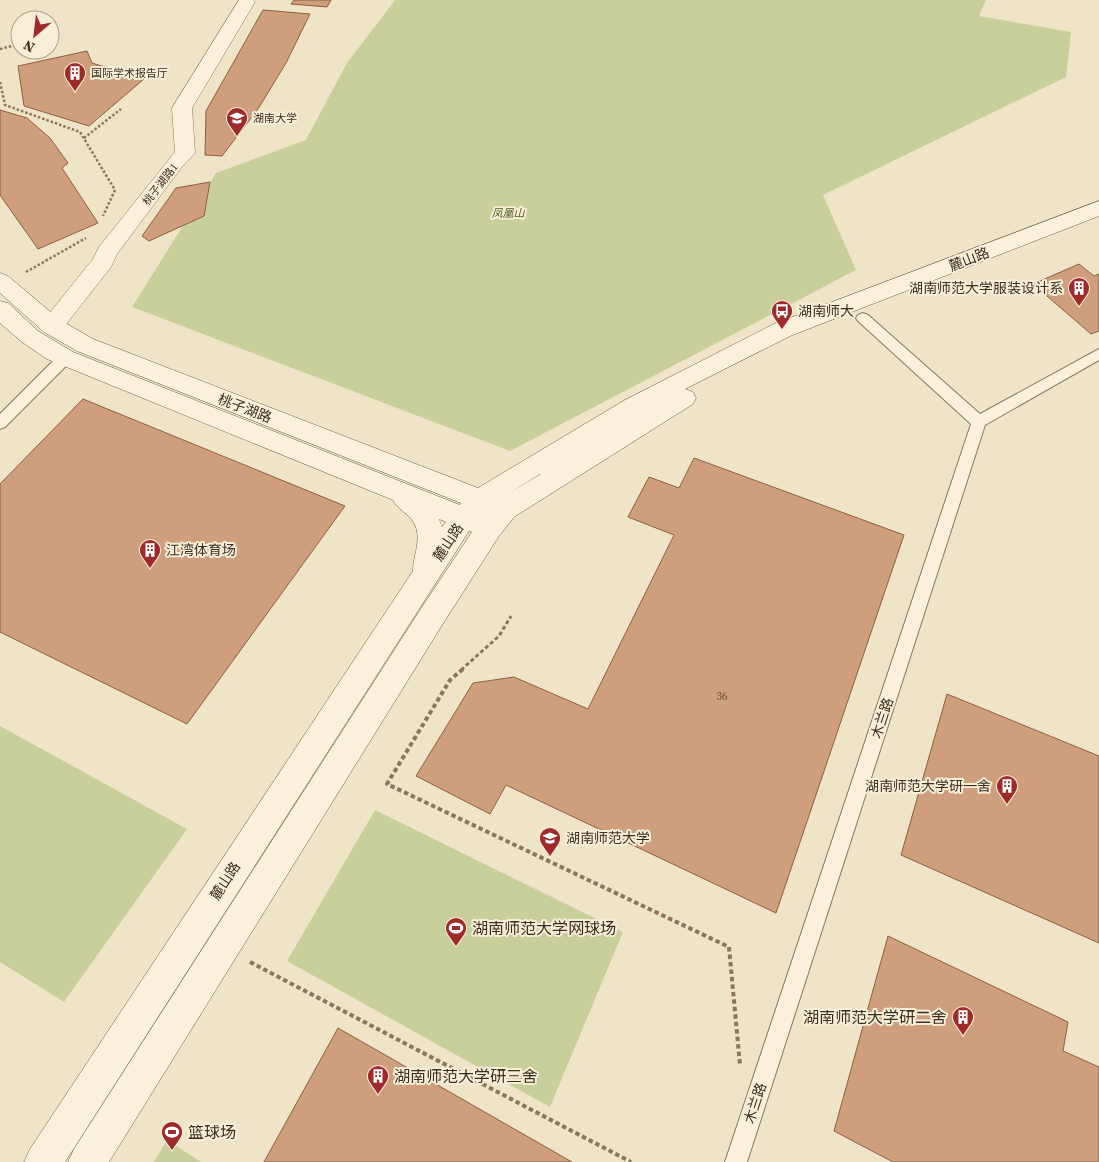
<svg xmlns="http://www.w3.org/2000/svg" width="1099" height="1162" font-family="'Source Serif 4','Noto Sans SC',serif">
	<rect width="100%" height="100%" fill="#f0e4c8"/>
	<path fill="#c9cf9b" d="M395 0H986L979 16 1071 32 1066 77 823 195 856 270 510 451 132 307 216 173 306 140 347 63Z
		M0 726 187 829 64 1002 0 962Z
		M375 810 623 932 550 1107 287 961Z
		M167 1140 201 1162H154Z"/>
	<path fill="#cf9f7d" stroke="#8d5f41" d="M294 0H331L327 7 291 4Z
		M263 10 310 14 286 63 258 109 222 156 205 155 206 111Z
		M87 51 92 63 144 79 89 126 24 106 18 66Z
		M0 110 27 118 50 138 68 163 62 168 98 223 38 249 0 195Z
		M210 182 204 216 149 241 142 236 176 188Z
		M1079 264 1094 276 1099 274V331L1091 334 1033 284Z
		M83 399 345 506 187 724 0 632V484Z
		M694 458 904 535 776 913 506 785 490 814 416 776 473 683 514 677 588 709 674 535 628 517 649 477 679 488Z
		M947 694 1099 756V943L901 855Z
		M888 936 1068 1022 1063 1051 1099 1067V1162H893L834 1131Z
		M338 1028 572 1162H264Z"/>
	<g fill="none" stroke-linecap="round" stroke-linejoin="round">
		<g stroke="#8d765c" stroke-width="2">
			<path id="service" d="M863 313 868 315 980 414 1099 349V360L985 425 747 1162H725L971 424 858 321 856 318 858 315Z
				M65 353 70 354 72 358 70 362 5 427 0 429V414L60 354Z"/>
		</g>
		<g stroke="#8d765c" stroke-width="1">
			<path id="minor" d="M239 0H253L255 2 192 108 195 153 181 168 117 254 111 267 60 332 52 334 44 332 41 326 44 320 93 259 99 247 175 152 172 108Z"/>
		</g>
		<g stroke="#6f573f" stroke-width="1">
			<path id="secondary" d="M1099 201V216L790 336 685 389 693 392 696 398 693 404 514 517 499 536 444 622 109 1162H68L74 1149 424 604 472 532 469 531 65 1162H24L30 1149 413 571C413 554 424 536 412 520 407 513 397 509 393 500L47 359 22 342 0 323V301L8 303 38 331 73 352 460 505 461 503 77 351 44 332 0 293V273L8 276 60 320 93 339 478 488 625 400 774 324ZM540 474H541L506 495ZM439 519 446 522 442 527Z"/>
		</g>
		<path stroke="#8d765c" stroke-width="2.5" stroke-dasharray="2.5 2" stroke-linecap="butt" d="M50 37 58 36
			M0 49 20 44
			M0 82 5 105 80 132 115 190 103 216
			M84 138 121 109
			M26 272 86 238"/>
		<path stroke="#8d765c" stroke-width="3" stroke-dasharray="4 2.5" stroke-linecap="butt" d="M461 670 499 636 511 616"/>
		<path stroke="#8d765c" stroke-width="4" stroke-dasharray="4.5 3" stroke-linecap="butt" d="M463 669 450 680 387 784 729 947 740 1065
			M250 962 631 1162"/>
		<use href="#service" fill="#faf1dc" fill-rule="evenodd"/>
		<use href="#minor" fill="#faf1dc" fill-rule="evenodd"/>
		<use href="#secondary" fill="#faf1dc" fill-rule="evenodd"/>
	</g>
	<defs>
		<g id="building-pin" transform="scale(1.125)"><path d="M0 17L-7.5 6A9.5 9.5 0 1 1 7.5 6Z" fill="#9e2a2b" stroke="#f7eed8"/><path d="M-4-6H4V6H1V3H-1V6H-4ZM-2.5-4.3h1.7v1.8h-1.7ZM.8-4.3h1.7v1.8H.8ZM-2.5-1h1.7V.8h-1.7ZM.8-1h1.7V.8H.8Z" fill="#fff"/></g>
		<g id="university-pin" transform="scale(1.125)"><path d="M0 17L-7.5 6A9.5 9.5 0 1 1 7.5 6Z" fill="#9e2a2b" stroke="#f7eed8"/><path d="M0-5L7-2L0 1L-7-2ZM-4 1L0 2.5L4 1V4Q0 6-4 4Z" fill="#fff"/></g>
		<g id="bus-pin" transform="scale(1.125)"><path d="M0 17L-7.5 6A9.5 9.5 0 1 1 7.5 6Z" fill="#9e2a2b" stroke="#f7eed8"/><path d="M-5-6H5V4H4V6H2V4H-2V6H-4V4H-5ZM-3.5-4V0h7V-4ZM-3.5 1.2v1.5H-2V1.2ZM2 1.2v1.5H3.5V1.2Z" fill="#fff"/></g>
		<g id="stadium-pin" transform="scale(1.125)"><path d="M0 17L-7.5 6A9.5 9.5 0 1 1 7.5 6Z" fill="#9e2a2b" stroke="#f7eed8"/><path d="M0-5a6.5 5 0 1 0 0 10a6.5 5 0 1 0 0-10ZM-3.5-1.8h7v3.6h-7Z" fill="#fff"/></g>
	</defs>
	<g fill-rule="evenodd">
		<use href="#building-pin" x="75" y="73"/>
		<use href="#university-pin" x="237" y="118"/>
		<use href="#building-pin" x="1079" y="288"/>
		<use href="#bus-pin" x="782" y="311"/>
		<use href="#building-pin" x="150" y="550"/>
		<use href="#building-pin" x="1007" y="786"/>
		<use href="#university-pin" x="550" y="838"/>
		<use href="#stadium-pin" x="456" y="928"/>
		<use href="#building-pin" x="963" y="1017"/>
		<use href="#building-pin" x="378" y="1076"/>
		<use href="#stadium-pin" x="172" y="1132"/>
	</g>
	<g text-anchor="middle" stroke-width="4" stroke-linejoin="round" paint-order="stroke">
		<g font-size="11" fill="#3d2e20" stroke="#f7eed8" text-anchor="start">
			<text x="91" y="77">国际学术报告厅</text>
			<text x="253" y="122">湖南大学</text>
		</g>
		<g font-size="11" fill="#3d2e20" stroke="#f7eed8">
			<text transform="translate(160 184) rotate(-52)" y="4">桃子湖路1</text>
		</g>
		<g font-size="11" font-style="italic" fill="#4d5a26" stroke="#f7eed8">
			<text x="508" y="217">凤凰山</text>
		</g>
		<g font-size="11" fill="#624a37">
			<text x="722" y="700">36</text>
		</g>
		<g font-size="14" fill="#3d2e20" stroke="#f7eed8">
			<text transform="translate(969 259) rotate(-21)" y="5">麓山路</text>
			<text transform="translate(245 408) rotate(21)" y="5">桃子湖路</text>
			<text transform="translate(448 542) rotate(-56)" y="5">麓山路</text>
			<text transform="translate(882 718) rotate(-72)" y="5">木兰路</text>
			<text transform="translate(225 881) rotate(-57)" y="5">麓山路</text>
			<text transform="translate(755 1103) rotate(-72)" y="5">木兰路</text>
		</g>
		<g font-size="14" fill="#3d2e20" stroke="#f7eed8" text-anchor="start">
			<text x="1063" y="293" text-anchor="end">湖南师范大学服装设计系</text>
			<text x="798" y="316">湖南师大</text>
			<text x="166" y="555">江湾体育场</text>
			<text x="991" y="791" text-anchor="end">湖南师范大学研一舍</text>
			<text x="566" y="843">湖南师范大学</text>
		</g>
		<g font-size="16" fill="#3d2e20" stroke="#f7eed8" text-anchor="start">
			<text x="472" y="934">湖南师范大学网球场</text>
			<text x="947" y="1023" text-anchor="end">湖南师范大学研二舍</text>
			<text x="394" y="1082">湖南师范大学研三舍</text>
			<text x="188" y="1138">篮球场</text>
		</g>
	</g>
	<g transform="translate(35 35) rotate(208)"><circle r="24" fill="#f7eed8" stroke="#ada18e"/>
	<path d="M0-4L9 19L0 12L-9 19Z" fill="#9e2a2b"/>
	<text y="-8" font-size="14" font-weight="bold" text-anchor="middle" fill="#3d2e20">N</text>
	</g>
</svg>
